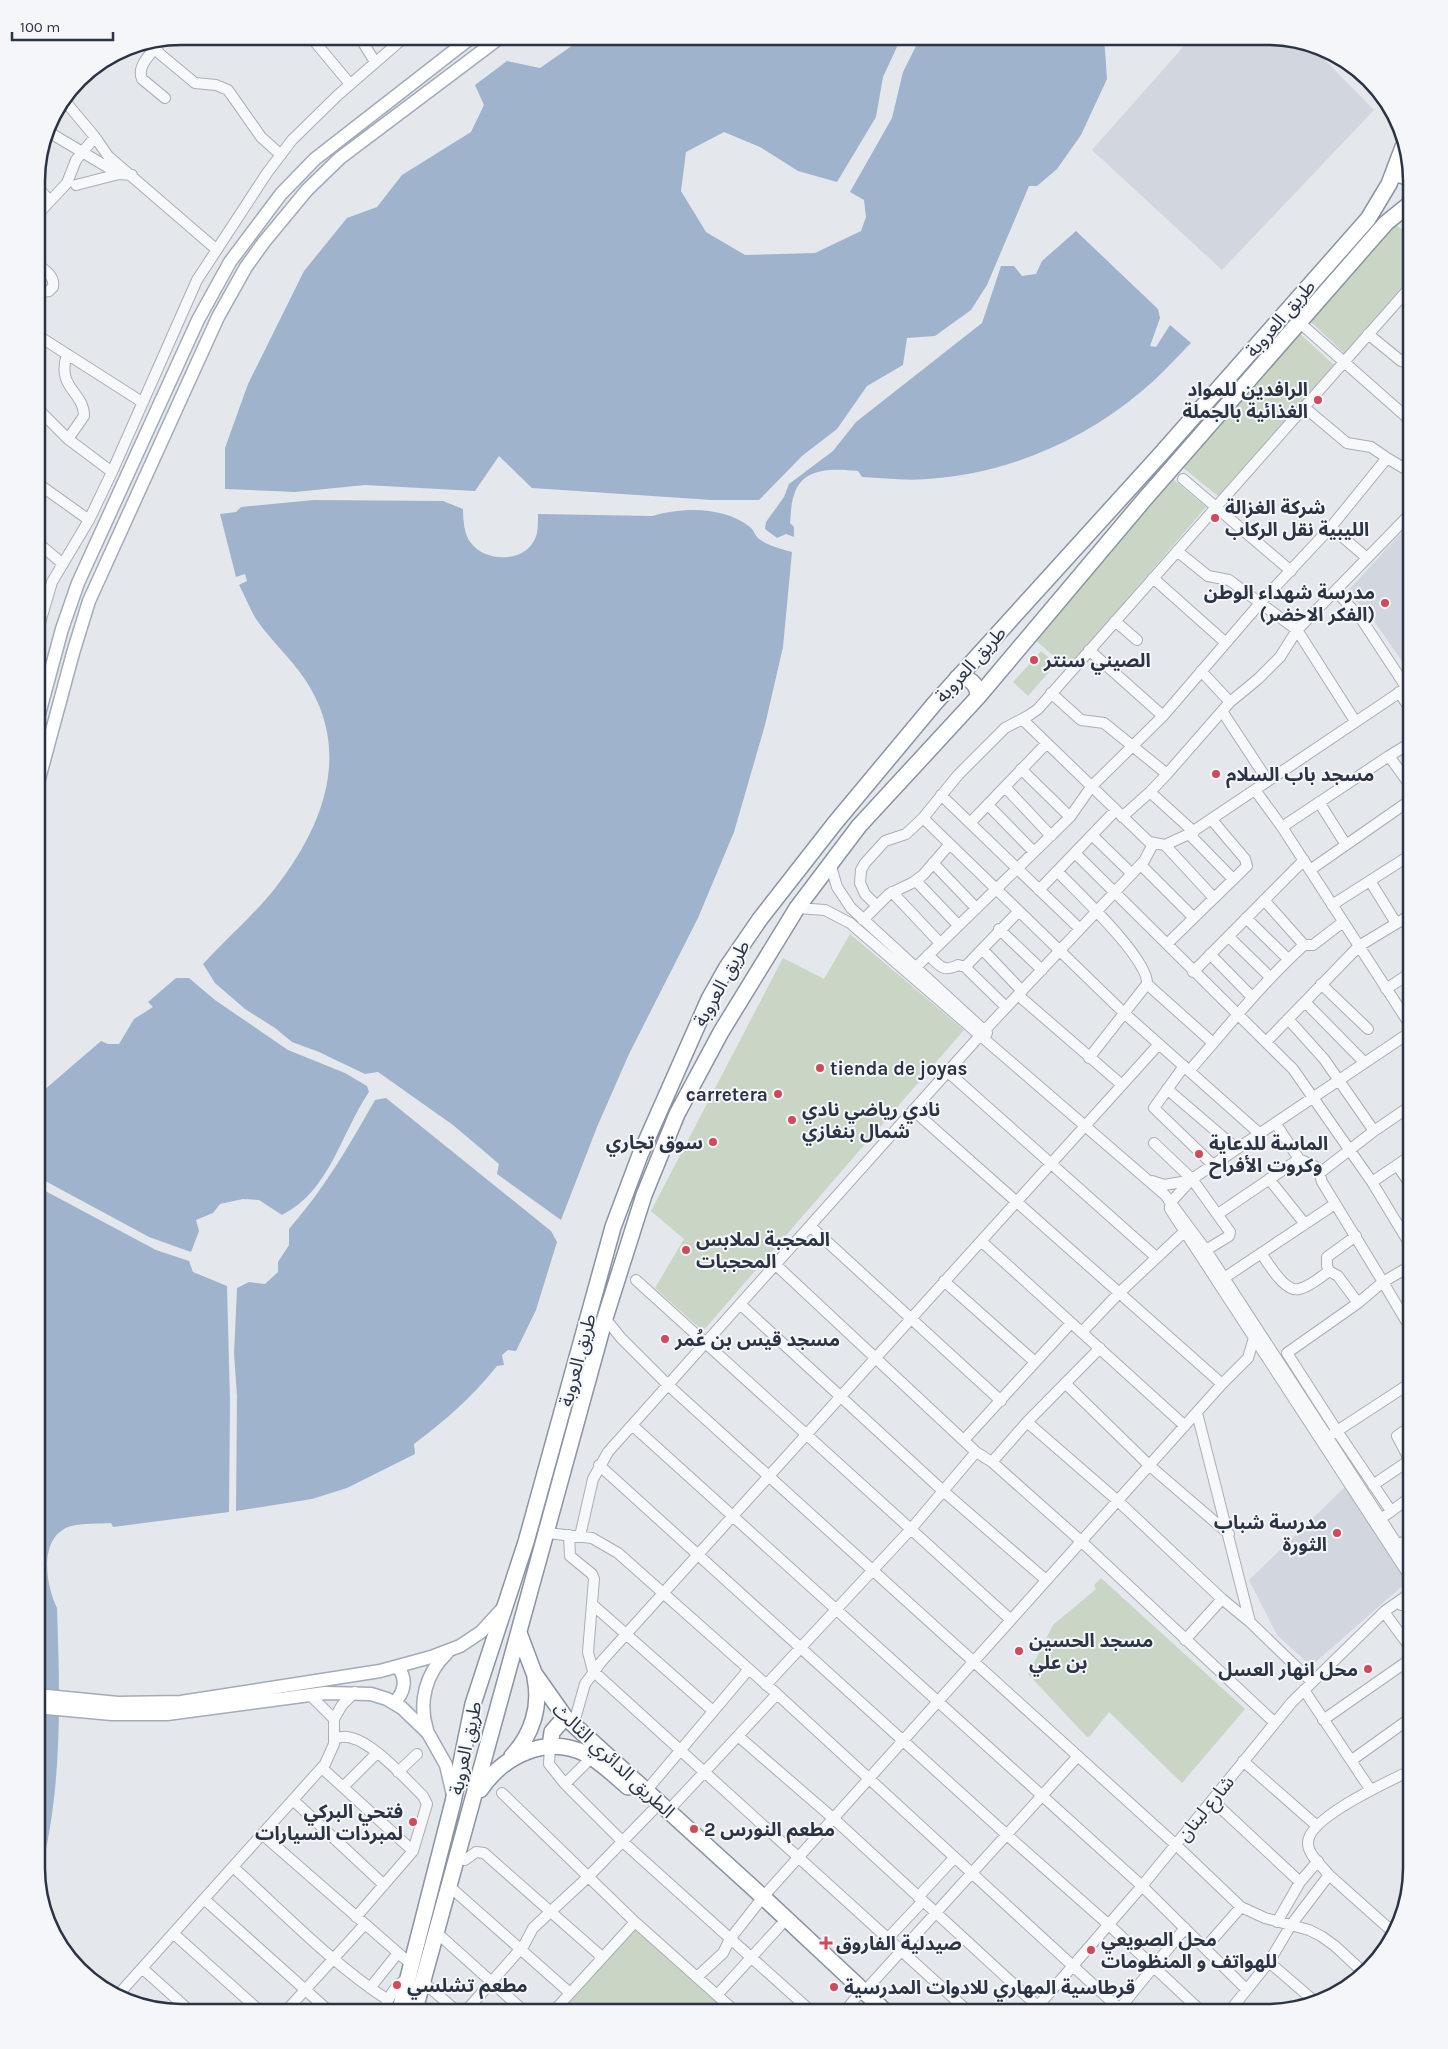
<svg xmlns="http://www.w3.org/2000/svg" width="1448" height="2049" font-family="Karla,'Noto Sans Arabic',sans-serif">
	<rect width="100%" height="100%" fill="#e4e7ec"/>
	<path fill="#d2d6de" d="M1192 37H1276L1297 43 1317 52 1374 110 1222 270 1092 150Z
		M1412 521V669L1409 671 1369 614 1347 592Z
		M1345 1487 1408 1581 1311 1666 1277 1635 1249 1580Z"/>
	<path fill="#c9d6c5" d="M1395 224 1412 238V275L1345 354 1310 321Z
		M1299 333 1334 365 1218 496 1182 467Z
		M1173 479 1206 507 1068 668 1034 639Z
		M1041 651 1056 664 1028 696 1013 682Z
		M850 934 964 1030 703 1331 655 1288 684 1239 651 1211 783 958 824 979Z
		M1101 1578 1245 1709 1182 1783 1109 1712 1090 1736 1087 1737 1028 1674 1053 1625 1096 1589 1094 1585Z
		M635 1928 725 2005 719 2013H556Z"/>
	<path fill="#9fb4cc" d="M586 36H902L883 77 876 117 837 182 798 171 760 147 724 132 686 152 681 191 706 232 745 255 815 253 861 231 866 217 864 200 850 192 892 118 903 72 921 36H1104L1107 79 1081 135 1057 169 1037 186H1029L987 285 971 310 935 336 907 338 903 365 867 386 837 429 802 456 759 500H712L532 488 499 456 475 491 365 485 295 492 225 489V448L248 384 304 271 347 218 377 207 402 175 471 132 484 105 475 85 507 61 540 68Z
		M1076 231 1158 309 1160 318 1150 346 1156 347 1170 325 1191 343C1175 359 1160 376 1142 391 1081 442 1006 474 927 479 905 481 883 478 862 477L858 471C834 469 803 466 794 495 791 503 791 514 790 523L794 527V537L786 534 777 538 765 529 766 522 784 497 789 484 833 451 856 422 982 323 1001 266H1014L1022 276 1036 274 1042 261Z
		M314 500 443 501 463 509C463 519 464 535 471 543 487 564 530 563 537 533 538 527 538 520 538 514L652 516C682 507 724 506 750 527 754 530 755 536 759 539 769 546 781 549 792 552L783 647 765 725 734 832 698 918 629 1054 597 1127 561 1220 497 1174 499 1164 453 1125 378 1072 365 1074 319 1052 292 1042 275 1028 245 1009 215 983 203 964C227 938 255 914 276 887 320 830 350 760 312 691 298 664 273 644 256 619 250 609 245 596 239 585L247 581 245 574 236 577 220 514 236 512 241 507Z
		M176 978H189L215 1000 288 1050 345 1073 367 1086 369 1092C341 1133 330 1191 282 1215L259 1200 243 1199 220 1204 213 1213 196 1220 199 1231 191 1252 149 1237 36 1176V1097L101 1041 108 1044H119L134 1019 153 1007 148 1002Z
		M386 1098 551 1231 557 1242 536 1310 516 1351 508 1350 502 1355 504 1365 497 1366C472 1397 446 1420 414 1444L415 1454 347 1488 312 1499 236 1511 237 1396 234 1354 237 1288 249 1282 265 1284 278 1272V1262L289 1245V1229C324 1189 349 1146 375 1100Z
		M36 1186 156 1250 189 1261 193 1272 227 1286 230 1401 229 1512 113 1527 111 1523C98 1524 79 1523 68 1527 38 1540 46 1585 57 1608 60 1699 63 1789 39 1879L36 1868Z"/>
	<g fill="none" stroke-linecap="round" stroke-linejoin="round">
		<g stroke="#a9aeb7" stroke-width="12">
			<path id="minor" d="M310 36 350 84
				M359 36 375 62
				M151 42 160 54 195 83 216 85 228 90 261 137 281 155
				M155 48C148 57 137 67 142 79L165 98
				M64 100 95 137 108 156 217 250
				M47 131 119 174 132 175
				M76 185 119 174
				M37 187 49 200
				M37 215 67 183 76 160 95 137
				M37 293 49 291 53 287C55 276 45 270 37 264
				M1300 323 1412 422
				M1368 334 1401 361 1412 363
				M37 335 142 402
				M67 354C56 389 84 391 84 416L68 439
				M1304 407 1347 443 1371 447 1387 458
				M37 408 68 439 112 472
				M1183 479 1291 571
				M37 483 89 520
				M1331 527 1367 558
				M37 542 63 564
				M1177 551 1208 576 1229 580 1297 630 1355 721
				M1153 578 1226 643
				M1336 591 1362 620 1406 687
				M1115 621 1137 640
				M36 636 52 582 89 520 112 472 197 280 267 173 292 140 338 95 406 36
				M1089 650 1163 716
				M1201 671 1230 702
				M1399 692 1412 712
				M1051 693 1081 720 1104 723 1167 774 1230 702 1258 679 1280 657 1297 630 1412 512
				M1222 711 1268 781
				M1022 719 1149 842 1165 845 1189 834 1412 684
				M1021 769 1070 817
				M1167 774 1150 792 1194 832
				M1005 787 1051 836
				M1412 788 1389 756 1412 742
				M1255 790 1282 827 1412 1028
				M941 795 1080 929
				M1319 802 1346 845
				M988 805 1034 852
				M1122 817 1150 792
				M923 818 1124 1013 1260 1134
				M970 823 1047 743
				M1282 827 1389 756
				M1189 834 1233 879
				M1092 835 1132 874
				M1165 845 1213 897
				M1075 853 1293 1069 1372 1182 1412 1248
				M830 863 837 887 851 908 987 1033
				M933 863 976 908
				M1141 865 1193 917
				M1310 870 1412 799
				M1057 871C1076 891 1149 959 1147 984L1213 1043
				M916 881 958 925
				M1370 881 1396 923
				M1039 890 1115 811
				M892 892 940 943
				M1264 900 1304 945
				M1332 905 1412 854
				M877 906 865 894 860 883 861 870 865 863 885 841 906 834 923 818 958 775 1005 728 1028 716 1038 709 1412 285
				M797 908 825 910 850 923 1165 1195 1206 1250 1412 1567
				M1246 918 1288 959
				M863 920 889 894 912 883 923 875 949 845
				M999 929 1042 970
				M1229 937 1270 977
				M1168 943 1247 866 1245 859 1212 820
				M982 949 1022 991
				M1210 954 1252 997
				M928 955C940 965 942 973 958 965L965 967 1019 911
				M965 967 1006 1007
				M1193 972 1304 860
				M909 974 1070 817 1091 787 1163 716 1261 602 1331 527 1387 458 1412 473
				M1321 984 1368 1029
				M1386 989 1412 972
				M1018 995 1122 1085
				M1305 1002 1365 1063
				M1288 1019 1324 1059 1374 1131 1412 1105
				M1266 1042 1359 946 1412 914
				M1089 1058 1147 984
				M1184 1066 1154 1108 1213 1165
				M1189 1071C1227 1028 1262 983 1304 945H1313L1343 922
				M948 1072 1156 1257
				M1167 1089 1237 1149
				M913 1110 1222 1384
				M1276 1124 1299 1159 1318 1168 1322 1182 1383 1282 1412 1265
				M1154 1143 1192 1179 1230 1232 1229 1236 1206 1250
				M1397 1165 1412 1187
				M1321 1172 1374 1131
				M1269 1179 1305 1224
				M1152 1181 1164 1185 1182 1182
				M1372 1182 1412 1155
				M1170 1207 1171 1202 1192 1179 1412 1031
				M1170 1209 1412 1580
				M1218 1214 1299 1159
				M810 1226 1001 1401
				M1404 1232 1412 1227
				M981 1241 1185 1426
				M1261 1253C1268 1263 1285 1293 1299 1289 1309 1287 1321 1277 1329 1271L1327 1266V1257L1356 1236
				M776 1265 976 1452 992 1462 1082 1542 1274 1722
				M1329 1271 1338 1276 1358 1303
				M1224 1278 1335 1204
				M636 1280 1011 1620
				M944 1281 1035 1362
				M740 1304 942 1490 1046 1580
				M605 1318 621 1338 668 1385 1175 1844 1241 1907 1265 1918 1309 1930 1321 1936 1335 1946 1362 1971
				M1082 1332 1119 1293 1184 1232
				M1412 1382 1337 1431 1287 1353 1358 1303 1383 1282 1412 1331
				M1065 1383 1150 1466 1229 1534
				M1197 1413 1250 1622
				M1027 1422 1118 1501 1222 1599 1250 1622 1312 1682
				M632 1425 1142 1886 1246 1989
				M1334 1433 1337 1431 1391 1511
				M964 1440 1071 1323
				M992 1462 1027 1422 1100 1348
				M599 1465 1007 1835 1109 1925 1203 2013
				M1373 1485 1407 1462 1408 1457 1397 1436 1412 1426
				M1386 1515 1412 1496
				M547 1533 592 1538 618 1553 777 1694 1124 2013
				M569 1535 570 1556 592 1574 594 1579 588 1652 593 1671 970 2013
				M580 1536 593 1479 608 1452 984 1031 1144 861 1153 844
				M1398 1545 1412 1537
				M593 1605 713 1711
				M1401 1605H1412
				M1384 1612 1412 1650
				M1185 1640 1222 1599
				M766 1685 911 1529 976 1452
				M1304 1690 1370 1789
				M334 1719 342 1705 355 1692
				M1323 1720 1412 1658
				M573 1726 585 1684 601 1662 1159 1044
				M738 1736 834 1819 1045 2013
				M335 1739C360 1725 406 1780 423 1796L427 1804 413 1851 356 1917
				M550 1746 549 1764 565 1784 623 1842 813 2013
				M1352 1760 1412 1717
				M1243 1761 1317 1826
				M322 1768 413 1851
				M398 1772 417 1754
				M565 1784 592 1757
				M343 1787 377 1753
				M646 1791 749 1669
				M502 1793 635 1922 737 2013
				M293 1800 384 1885
				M1212 1800 1300 1882 1277 1922
				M668 1811 777 1694
				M263 1835 412 1965
				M456 1858 465 1860 476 1852 484 1853 602 1957
				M233 1867C283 1912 332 1964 388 2000
				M1329 1875C1322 1866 1308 1855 1308 1843 1307 1818 1391 1780 1412 1770
				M1300 1882 1318 1861
				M449 1886 570 1993
				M918 1897 954 1858
				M204 1899 330 2012
				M436 1932 526 2013
				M174 1934 261 2012
				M889 1937 923 1901
				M1205 1948 1241 1907
				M1269 1962 1313 2000
				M142 1968 191 2012
				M697 1977 723 1953 730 1939 763 1897 1222 1384 1248 1358 1254 1338
				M422 1981 459 2013
				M370 1988 398 1953
				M863 1993 1078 1756
				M717 1995 780 1926
				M117 1996 325 1764 334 1744V1719L310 1695
				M285 2012 365 1924
				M383 2013C389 1998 393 1985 409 1978
				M464 2013 524 1945 533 1928 588 1877 653 1810
				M552 2013 635 1922
				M844 2013 857 1996
				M1032 2013 1142 1886 1292 1702 1385 1611 1412 1592
				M1116 2013 1185 1928
				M1228 2013 1269 1962 1291 1925 1329 1875 1394 1933"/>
		</g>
		<g stroke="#a3abb8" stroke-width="15">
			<path id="major" d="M36 725 62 629 78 583 198 320 230 262 281 194 315 159 473 36
				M36 790 73 653 89 601 218 317 246 267 264 242 307 190 340 158 502 36
				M36 1695 118 1703 181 1702 380 1671 431 1657 460 1646 481 1632 502 1609
				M394 1703C405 1692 407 1679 398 1667
				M36 1707 112 1714H167L325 1693 371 1694 387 1699 402 1708 428 1733 446 1765 453 1795
				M427 1730C418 1702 426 1673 447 1653"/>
		</g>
		<g stroke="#8b94a3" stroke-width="18">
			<path id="highway" d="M1393 174 1402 175 1411 180
				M957 678C969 676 978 684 978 697
				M519 1633 534 1673 565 1717 763 1897 887 2013
				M550 1746 552 1732 565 1717
				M512 1756C532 1735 541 1706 535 1678
				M480 1790C503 1756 546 1734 586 1754 601 1762 615 1776 628 1787
				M399 2013 453 1802 473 1704 526 1542 613 1227 640 1155 709 999 727 967 760 919 835 823 935 703 1159 456 1368 219 1389 184 1403 147
				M414 2013 605 1318 644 1195 677 1114 721 1032 797 908 859 826 978 697 1143 501 1386 223 1412 202"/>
		</g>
		<use href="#minor" stroke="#f7f8fa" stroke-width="10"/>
		<use href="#major" stroke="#fff" stroke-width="12"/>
		<use href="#highway" stroke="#fff" stroke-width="15"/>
	</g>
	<g fill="#d1495b" stroke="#f4f6f9" stroke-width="2">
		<circle cx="1318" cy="400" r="5"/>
		<circle cx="1215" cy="518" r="5"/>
		<circle cx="1385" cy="603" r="5"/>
		<circle cx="1034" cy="660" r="5"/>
		<circle cx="1216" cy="774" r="5"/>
		<circle cx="820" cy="1068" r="5"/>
		<circle cx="778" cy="1094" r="5"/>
		<circle cx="792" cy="1120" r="5"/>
		<circle cx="713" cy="1142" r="5"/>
		<circle cx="1199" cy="1154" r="5"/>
		<circle cx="686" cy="1250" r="5"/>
		<circle cx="665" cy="1339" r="5"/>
		<circle cx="1337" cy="1533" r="5"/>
		<circle cx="1019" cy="1651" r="5"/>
		<circle cx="1368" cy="1669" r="5"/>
		<circle cx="413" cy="1822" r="5"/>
		<circle cx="694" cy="1829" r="5"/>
		<path d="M823.5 1935.5h5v5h5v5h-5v5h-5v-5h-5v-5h5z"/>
		<circle cx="1091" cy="1950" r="5"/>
		<circle cx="397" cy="1985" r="5"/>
		<circle cx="834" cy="1987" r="5"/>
	</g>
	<g text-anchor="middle" stroke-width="4" stroke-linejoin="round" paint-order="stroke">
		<g font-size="19" fill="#2b3445" stroke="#f4f6f9">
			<text transform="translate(1280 318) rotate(-49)" y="7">طريق العروبة</text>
			<text transform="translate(970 664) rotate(-48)" y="7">طريق العروبة</text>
			<text transform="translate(721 983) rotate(-61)" y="7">طريق العروبة</text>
			<text transform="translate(577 1360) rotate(-75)" y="7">طريق العروبة</text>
			<text transform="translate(465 1748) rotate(-78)" y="7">طريق العروبة</text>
			<text transform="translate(614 1760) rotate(43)" y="7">الطريق الدائري الثالث</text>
			<text transform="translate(1205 1808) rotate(-51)" y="7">شارع لبنان</text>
		</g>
		<g font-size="19" font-weight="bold" fill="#2b3445" stroke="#f4f6f9" text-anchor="start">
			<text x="1308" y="396" text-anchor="end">الرافدين للمواد<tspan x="1308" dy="22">الغذائية بالجملة</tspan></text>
			<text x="1225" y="514">شركة الغزالة<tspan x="1225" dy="22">الليبية نقل الركاب</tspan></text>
			<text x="1375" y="599" text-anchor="end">مدرسة شهداء الوطن<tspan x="1375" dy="22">(الفكر الاخضر)</tspan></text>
			<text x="1044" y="667">الصيني سنتر</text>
			<text x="1226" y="781">مسجد باب السلام</text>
			<text x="830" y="1075">tienda de joyas</text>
			<text x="768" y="1101" text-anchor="end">carretera</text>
			<text x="802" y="1116">نادي رياضي نادي<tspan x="802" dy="22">شمال بنغازي</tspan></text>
			<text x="703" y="1149" text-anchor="end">سوق تجاري</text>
			<text x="1209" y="1150">الماسة للدعاية<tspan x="1209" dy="22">وكروت الأفراح</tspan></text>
			<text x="696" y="1246">المحجبة لملابس<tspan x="696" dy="22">المحجبات</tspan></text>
			<text x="675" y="1346">مسجد قيس بن عُمر</text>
			<text x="1327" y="1529" text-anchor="end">مدرسة شباب<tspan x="1327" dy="22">الثورة</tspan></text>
			<text x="1029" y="1647">مسجد الحسين<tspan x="1029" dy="22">بن علي</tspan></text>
			<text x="1358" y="1676" text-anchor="end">محل انهار العسل</text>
			<text x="403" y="1818" text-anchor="end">فتحي البركي<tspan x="403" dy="22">لمبردات السيارات</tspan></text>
			<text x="704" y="1836">مطعم النورس 2</text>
			<text x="1101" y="1946">محل الصويعي<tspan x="1101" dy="22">للهواتف و المنظومات</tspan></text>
			<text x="836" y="1950">صيدلية الفاروق</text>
			<text x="407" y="1992">مطعم تشلسي</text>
			<text x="844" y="1994">قرطاسية المهاري للادوات المدرسية</text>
		</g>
	</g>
	<path d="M0 0H1448V2049H0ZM181 45H1267A136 136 0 0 1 1403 181V1868A136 136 0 0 1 1267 2004H181A136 136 0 0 1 45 1868V181A136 136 0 0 1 181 45Z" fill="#f4f6f9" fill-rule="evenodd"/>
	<path fill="none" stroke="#2b3445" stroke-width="2.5" d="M181 45H1267A136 136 0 0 1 1403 181V1868A136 136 0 0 1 1267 2004H181A136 136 0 0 1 45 1868V181A136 136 0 0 1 181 45Z"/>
	<path d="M12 32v8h101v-8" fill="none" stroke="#2b3445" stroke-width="2.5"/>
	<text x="20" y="32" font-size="15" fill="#2b3445" stroke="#f4f6f9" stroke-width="4" paint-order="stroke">100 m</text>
</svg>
